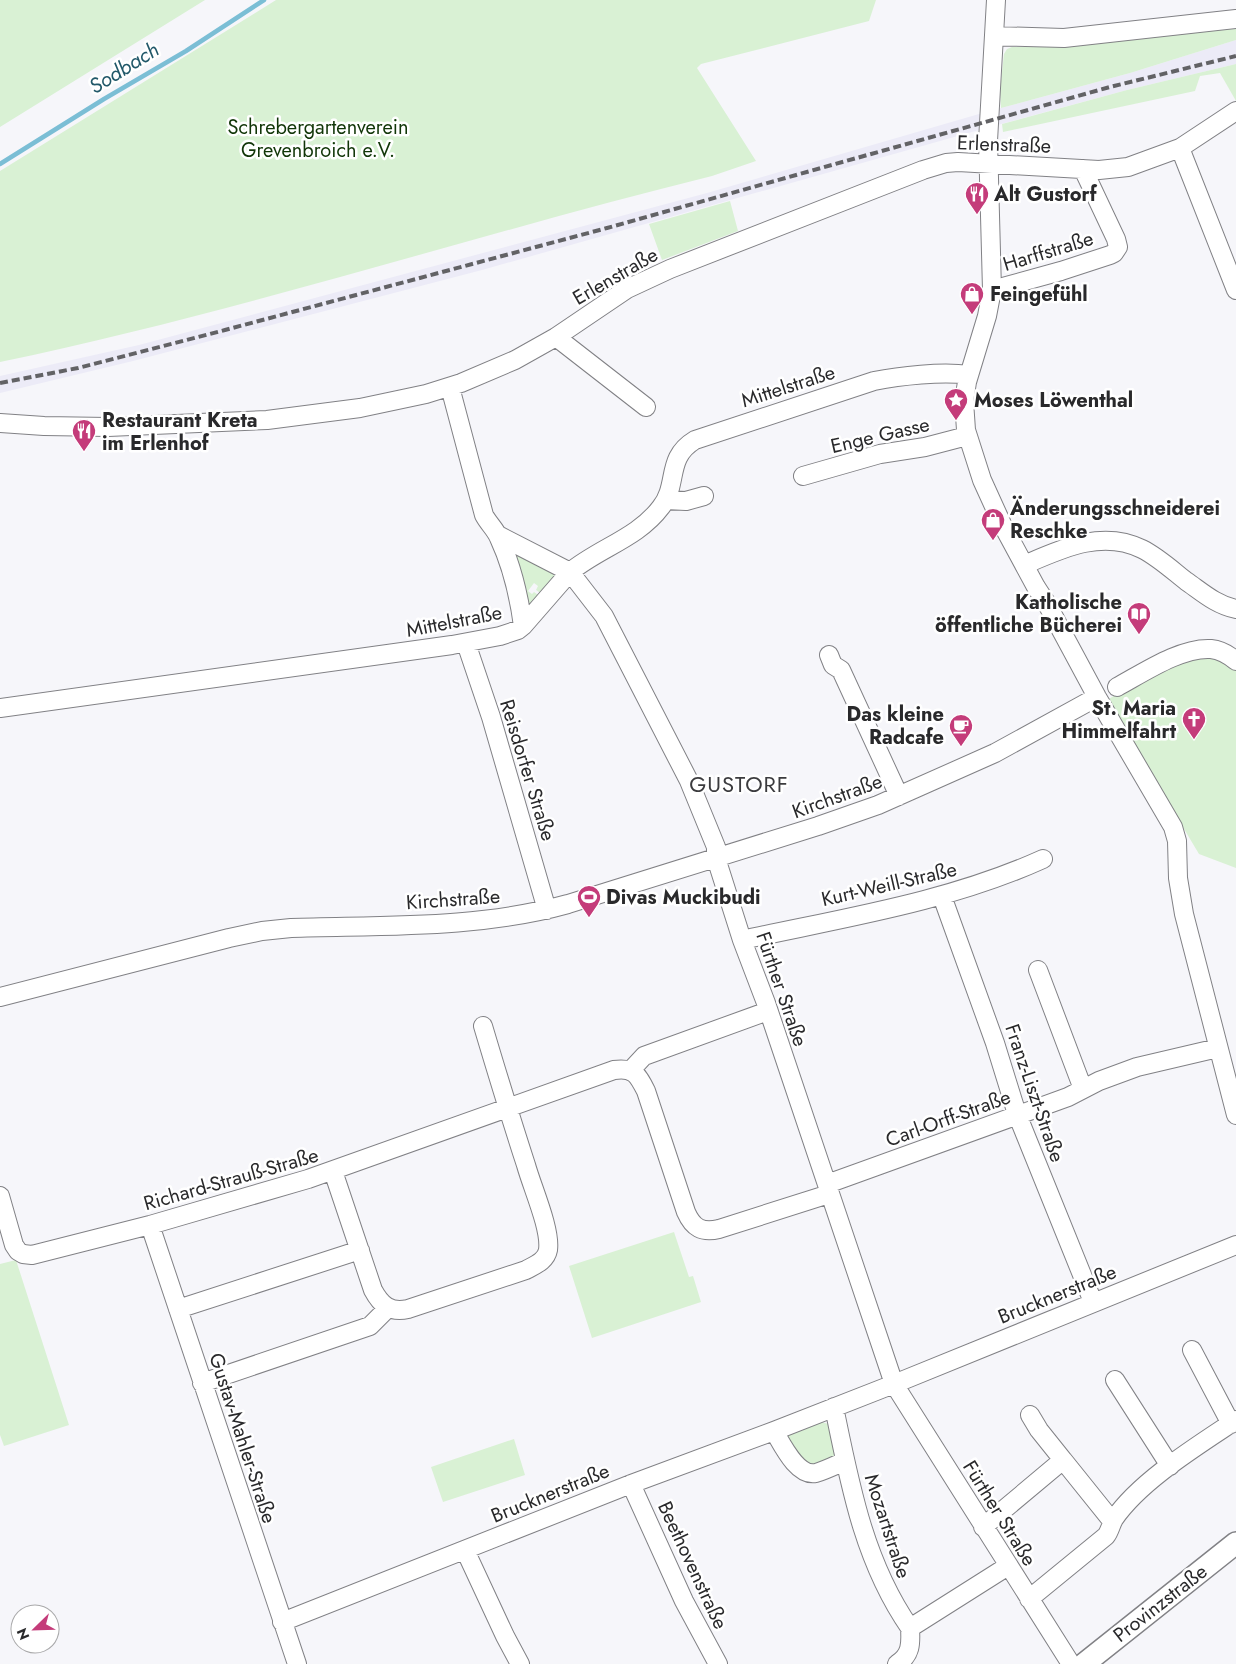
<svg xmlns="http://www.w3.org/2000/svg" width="1236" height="1664" font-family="Jost,sans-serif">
	<rect width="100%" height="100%" fill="#f6f6fa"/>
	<path fill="#ecebf7" d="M1236 40V64L1127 90 979 130 482 270 133 361 0 393V376L139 345 707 193 979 114 1130 73Z"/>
	<path fill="#d9f1d4" d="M0 0H205L0 127Z
		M276 0H876L869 21 701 64 697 68 756 161 712 176C474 235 240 312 0 362V171Z
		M1236 25V40L1130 73 1001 108 1000 90 1004 54 1007 49 1012 47 1078 46Z
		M1236 64V101L1220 73 1200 76 1195 91 1003 132 1002 124 1127 90Z
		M730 201 738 231 662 260 649 224Z
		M513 551 553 569 555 578 542 594 536 590 538 586 534 583 528 591 532 594 534 592 541 597 533 607 527 606Z
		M1199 655H1217L1236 669V868L1199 854 1107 700 1159 669Z
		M674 1232 689 1277 693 1276 701 1302 592 1338 569 1266Z
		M16 1260 69 1425 4 1446 0 1435V1264Z
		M821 1422 829 1424 837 1457 807 1467 786 1439 791 1433Z
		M514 1439 525 1475 443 1502 431 1467Z"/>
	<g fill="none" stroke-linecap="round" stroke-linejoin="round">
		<path stroke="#7bbed5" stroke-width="4.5" d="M0 164 104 99 186 51 264 0"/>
		<g stroke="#818185" stroke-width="20">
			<path id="minor" d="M996 0 988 141 992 290 987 316 967 382 964 401 966 430 982 480 1002 524 1036 587 1047 604 1097 697 1173 827 1177 841 1178 878 1184 914 1236 1115
				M994 36 1064 38 1236 19
				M1180 148 1236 290
				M992 290 1061 271 1110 255 1114 253 1118 247 1116 239 1083 169
				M556 337 646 407
				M450 387 484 515C488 523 496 530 499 538 512 566 519 596 523 626
				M0 423 44 426 108 427 267 420 360 408 426 394 461 383 515 360 556 337 627 289 670 269 923 170 946 163 958 162 1099 170 1128 167 1180 148 1236 111
				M803 476 880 454 925 447 967 436
				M666 500 686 501 704 496
				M498 535 570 572 604 616 689 781 716 847V858L742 940 766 1003 894 1384 1071 1664
				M1024 565C1061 549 1102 529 1142 549 1158 557 1172 570 1186 581 1202 592 1216 605 1236 609
				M466 643 491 717 547 910
				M829 655 833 665 841 670 899 796
				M1117 687C1143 673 1181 647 1211 649 1220 650 1229 655 1236 661
				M0 708 452 645 500 636 518 630 523 626 570 572C599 548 638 538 661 507 679 484 665 458 695 440L874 381C899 376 943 371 968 375
				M942 896 995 1043 1017 1114 1093 1302
				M742 940C843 918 948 902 1043 859
				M1038 970 1083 1089
				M0 997 229 938 262 931 291 928C383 925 478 929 568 904L818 826 878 805 995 753 1097 697
				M631 1070 644 1056 768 1011
				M333 1171 373 1290C381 1305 390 1313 408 1309L526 1270C535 1265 546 1261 548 1250 551 1229 532 1187 526 1165 511 1119 497 1073 483 1026
				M827 1184 1068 1097 1099 1081 1137 1067 1218 1048
				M0 1196 14 1245 18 1251 23 1254 32 1255 150 1225 308 1179 614 1070C634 1067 638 1075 646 1091L686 1212C693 1228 702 1233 719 1229L829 1194
				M150 1225 297 1664
				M178 1309 360 1250
				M1192 1350 1231 1424
				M1115 1380 1170 1466
				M202 1383 370 1326 388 1308
				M834 1407C850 1485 864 1562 910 1628
				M1030 1415 1039 1430 1063 1460
				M774 1431C782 1444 797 1477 816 1473 826 1470 836 1465 845 1461
				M631 1484 684 1601 718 1664
				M983 1527 1063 1460 1112 1521
				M465 1550 505 1636 520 1664
				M1029 1599 1106 1536C1110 1531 1111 1524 1114 1519 1140 1481 1197 1446 1236 1420
				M282 1622 631 1484 774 1431 894 1384 1236 1245
				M910 1628 1008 1566
				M897 1664C911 1655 911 1644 910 1628"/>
		</g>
		<g stroke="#818185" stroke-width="24">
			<path id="tertiary" d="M1084 1664 1236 1543"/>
		</g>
		<use href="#minor" stroke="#fff" stroke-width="18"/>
		<use href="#tertiary" stroke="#fff" stroke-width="21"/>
		<path stroke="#626265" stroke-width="4" stroke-dasharray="8 4" stroke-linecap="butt" d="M0 383 78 368 225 330 607 228 1110 87 1236 56"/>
	</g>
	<defs>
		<g id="restaurant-pin" transform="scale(1.25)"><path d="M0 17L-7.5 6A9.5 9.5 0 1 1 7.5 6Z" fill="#c43c7a" stroke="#fff"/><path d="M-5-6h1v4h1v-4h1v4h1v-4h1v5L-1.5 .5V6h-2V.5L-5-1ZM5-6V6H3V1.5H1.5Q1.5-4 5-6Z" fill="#fff"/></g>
		<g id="shop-pin" transform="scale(1.25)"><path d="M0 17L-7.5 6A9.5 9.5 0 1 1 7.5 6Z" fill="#c43c7a" stroke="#fff"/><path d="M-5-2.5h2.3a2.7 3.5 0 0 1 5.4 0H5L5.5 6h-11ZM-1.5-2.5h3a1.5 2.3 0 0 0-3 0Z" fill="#fff"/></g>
		<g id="sight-pin" transform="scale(1.25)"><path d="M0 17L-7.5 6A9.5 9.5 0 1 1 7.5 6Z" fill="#c43c7a" stroke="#fff"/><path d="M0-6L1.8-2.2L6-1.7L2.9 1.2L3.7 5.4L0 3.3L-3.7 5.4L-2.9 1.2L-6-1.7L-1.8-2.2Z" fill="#fff"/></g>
		<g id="library-pin" transform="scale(1.25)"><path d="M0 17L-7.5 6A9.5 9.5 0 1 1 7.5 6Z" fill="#c43c7a" stroke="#fff"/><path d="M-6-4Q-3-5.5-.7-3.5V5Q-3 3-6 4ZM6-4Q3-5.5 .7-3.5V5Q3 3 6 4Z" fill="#fff"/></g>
		<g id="church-pin" transform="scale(1.25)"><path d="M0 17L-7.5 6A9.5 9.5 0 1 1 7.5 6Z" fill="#c43c7a" stroke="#fff"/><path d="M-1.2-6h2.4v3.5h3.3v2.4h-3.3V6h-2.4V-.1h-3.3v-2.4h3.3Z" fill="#fff"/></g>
		<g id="cafe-pin" transform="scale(1.25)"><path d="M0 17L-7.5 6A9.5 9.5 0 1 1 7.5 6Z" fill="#c43c7a" stroke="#fff"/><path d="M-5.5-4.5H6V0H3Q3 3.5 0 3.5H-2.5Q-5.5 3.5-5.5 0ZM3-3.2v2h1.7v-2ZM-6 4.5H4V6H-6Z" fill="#fff"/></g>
		<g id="stadium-pin" transform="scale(1.25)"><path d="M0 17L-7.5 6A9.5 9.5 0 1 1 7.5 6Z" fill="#c43c7a" stroke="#fff"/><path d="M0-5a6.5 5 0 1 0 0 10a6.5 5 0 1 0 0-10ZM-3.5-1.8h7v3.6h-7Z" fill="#fff"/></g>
	</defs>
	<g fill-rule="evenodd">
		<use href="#restaurant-pin" x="977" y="194"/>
		<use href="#shop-pin" x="972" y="294"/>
		<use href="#sight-pin" x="956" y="400"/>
		<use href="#restaurant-pin" x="84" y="431"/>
		<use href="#shop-pin" x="993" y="520"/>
		<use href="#library-pin" x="1139" y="614"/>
		<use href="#church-pin" x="1194" y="719"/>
		<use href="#cafe-pin" x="961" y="726"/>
		<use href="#stadium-pin" x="589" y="897"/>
	</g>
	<g text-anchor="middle" stroke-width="5" stroke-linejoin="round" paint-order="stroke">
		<g font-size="20" fill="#113608" stroke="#fff">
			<text x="318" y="134">Schrebergartenverein<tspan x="318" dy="23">Grevenbroich e.V.</tspan></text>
		</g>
		<g font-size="20" fill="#29292b" stroke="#fff">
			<text transform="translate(1004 144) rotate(2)" y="7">Erlenstraße</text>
			<text transform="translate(1048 251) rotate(-17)" y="7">Harffstraße</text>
			<text transform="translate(615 276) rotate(-30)" y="7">Erlenstraße</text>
			<text transform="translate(788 386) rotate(-18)" y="7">Mittelstraße</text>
			<text transform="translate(880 435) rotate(-13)" y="7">Enge Gasse</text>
			<text transform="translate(454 621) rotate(-11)" y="7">Mittelstraße</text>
			<text transform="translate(528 770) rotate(73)" y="7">Reisdorfer Straße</text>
			<text transform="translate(837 796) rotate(-20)" y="7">Kirchstraße</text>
			<text transform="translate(889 884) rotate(-13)" y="7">Kurt-Weill-Straße</text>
			<text transform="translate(453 899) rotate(-4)" y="7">Kirchstraße</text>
			<text transform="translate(782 989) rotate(71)" y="7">Fürther Straße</text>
			<text transform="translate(1035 1093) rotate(71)" y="7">Franz-Liszt-Straße</text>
			<text transform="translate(948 1118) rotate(-20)" y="7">Carl-Orff-Straße</text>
			<text transform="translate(231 1179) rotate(-16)" y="7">Richard-Strauß-Straße</text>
			<text transform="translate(1057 1294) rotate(-22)" y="7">Brucknerstraße</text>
			<text transform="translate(243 1438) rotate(72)" y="7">Gustav-Mahler-Straße</text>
			<text transform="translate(550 1493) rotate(-22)" y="7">Brucknerstraße</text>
			<text transform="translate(1000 1513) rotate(58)" y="7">Fürther Straße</text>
			<text transform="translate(888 1526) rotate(72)" y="7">Mozartstraße</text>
			<text transform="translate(693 1565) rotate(65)" y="7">Beethovenstraße</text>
			<text transform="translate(1160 1603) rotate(-38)" y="7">Provinzstraße</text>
		</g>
		<g font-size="20" font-weight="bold" fill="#29292b" stroke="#fff" text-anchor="start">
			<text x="994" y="201">Alt Gustorf</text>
			<text x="990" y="301">Feingefühl</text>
			<text x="974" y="407">Moses Löwenthal</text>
			<text x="102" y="427">Restaurant Kreta<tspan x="102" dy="23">im Erlenhof</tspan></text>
			<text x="1010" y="515">Änderungsschneiderei<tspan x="1010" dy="23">Reschke</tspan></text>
			<text x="1122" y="609" text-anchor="end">Katholische<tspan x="1122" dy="23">öffentliche Bücherei</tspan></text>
			<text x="1176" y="715" text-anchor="end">St. Maria<tspan x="1176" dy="23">Himmelfahrt</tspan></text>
			<text x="944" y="721" text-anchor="end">Das kleine<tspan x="944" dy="23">Radcafe</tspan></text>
			<text x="606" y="904">Divas Muckibudi</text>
		</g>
		<g font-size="21" font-style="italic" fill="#215869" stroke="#fff">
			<text transform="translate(124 68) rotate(-32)" y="7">Sodbach</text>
		</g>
		<g font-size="22" letter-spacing="1" fill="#3b3b3e" stroke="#fff">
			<text x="739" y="792">GUSTORF</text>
		</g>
	</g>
	<g transform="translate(35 1629) rotate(247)"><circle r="24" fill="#ffffff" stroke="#a9a9aa"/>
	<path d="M0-4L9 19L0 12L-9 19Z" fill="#c43c7a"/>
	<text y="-8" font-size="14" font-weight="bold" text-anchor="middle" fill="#29292b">N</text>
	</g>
</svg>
